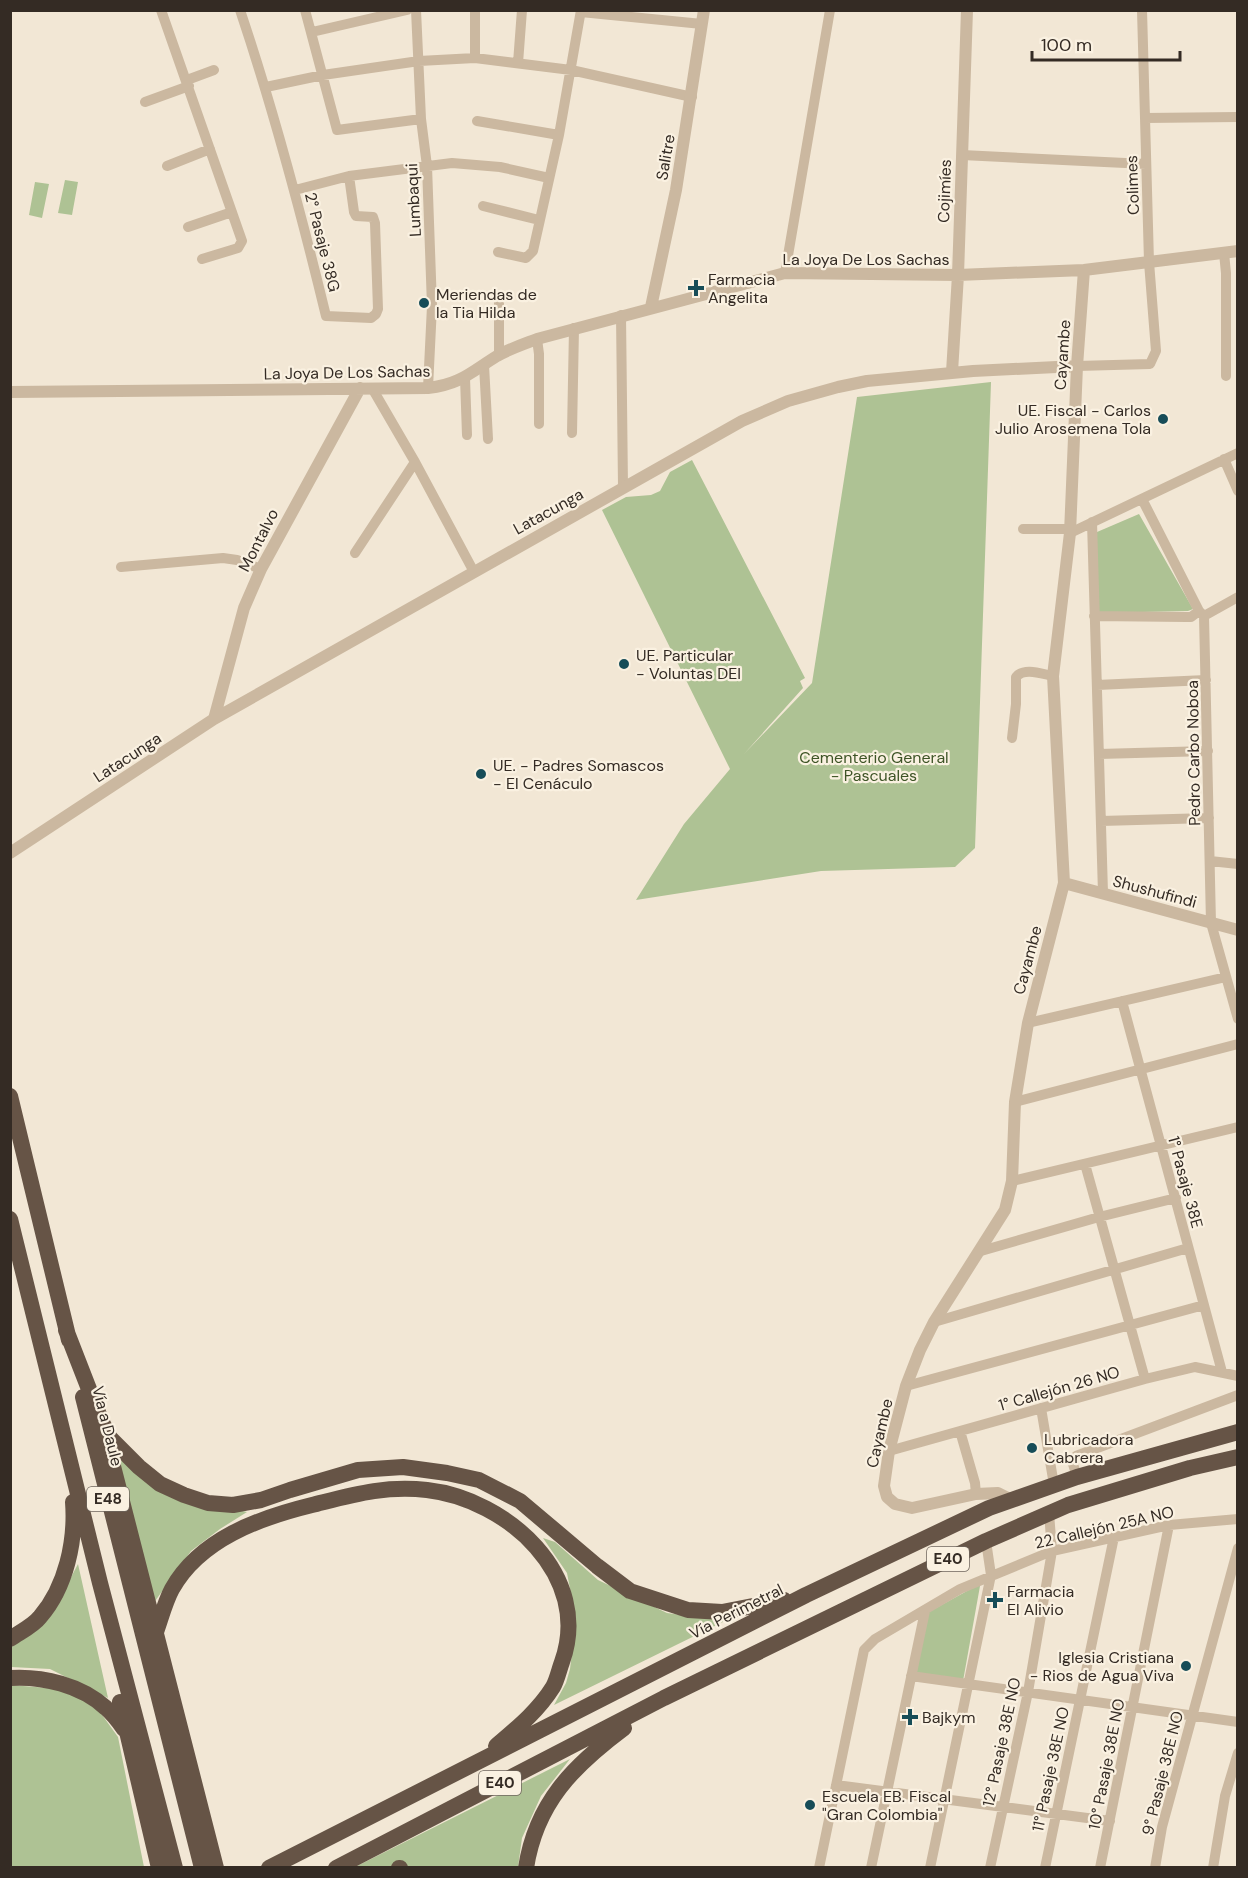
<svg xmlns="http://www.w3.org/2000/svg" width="1248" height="1878" font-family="'DM Sans',sans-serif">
	<rect width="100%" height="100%" fill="#f2e7d5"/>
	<path fill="#aec294" d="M65 180 78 182 72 215 58 213Z
		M35 182 49 184 42 218 29 215Z
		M991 382 975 848 955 867 821 871 636 900 684 824 730 769 602 510 626 497 651 495 660 491 670 472 692 460 805 678 800 681 803 688 744 754 812 683 857 397Z
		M1139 514 1193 609 1188 611 1097 613V532Z
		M111 1445 168 1495 247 1512 220 1529 191 1551 153 1604Z
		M543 1538 555 1542 598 1580 667 1613 725 1621 554 1705 566 1683 570 1669 576 1620 567 1573Z
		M78 1564 108 1698 50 1669 11 1667 10 1648 38 1629 60 1598Z
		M976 1586H980L963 1681 916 1674 927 1613Z
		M10 1685 49 1688 73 1693 100 1712 118 1737 144 1867H11Z
		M570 1759 541 1796 522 1838 518 1867 357 1866Z"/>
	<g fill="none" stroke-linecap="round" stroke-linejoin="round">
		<path stroke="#cbb8a0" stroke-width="10" d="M161 10 242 241 238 248 202 259
			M240 10C274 111 301 213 326 316L371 318 376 314 378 309 375 223 373 217 356 216 354 212 349 176
			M305 10 337 130 421 119
			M416 10 421 119 427 166 432 306 428 388
			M581 12 702 24
			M312 32 407 10
			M475 58V10
			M518 63 522 10
			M187 80 214 70
			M266 87 323 75 419 61 475 58 571 70 692 97
			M145 102 189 86
			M1145 118 1238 117
			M477 121 559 135
			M962 155 1146 164
			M167 166 210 149
			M295 190 349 176 452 163 500 167 549 178
			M483 206 539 220
			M188 227 232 212
			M498 252 526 258 533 251 559 135 581 10
			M1224 253 1226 273V376
			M785 273 830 10
			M499 303V355
			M621 315 623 487
			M537 339 539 354V424
			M484 365 488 439
			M1077 366 1150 364 1156 351 1149 262 1142 10
			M465 378 467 435
			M372 388 415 462 474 572
			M572 433 574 328
			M1224 459 1238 491
			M1142 499 1199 611 1204 616 1211 923 1238 1019
			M1092 522 1103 893
			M1023 529H1070
			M1070 533 1238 453
			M355 553 415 462
			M121 567 223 558 237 560 261 569
			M1094 616 1186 617H1191L1199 611
			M1204 616 1238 597
			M1097 685 1206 680
			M1012 738 1016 704V677C1024 667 1042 674 1053 676
			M1099 754 1208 751
			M1101 821 1209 818
			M1210 861 1238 864
			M1122 1001 1222 1372
			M1028 1023 1226 977
			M1015 1102 1238 1044
			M1085 1164 1145 1379
			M1012 1181 1238 1127
			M981 1251 1099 1217 1176 1198
			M934 1322 1188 1248
			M906 1386 1204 1305
			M1041 1408 1054 1485
			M960 1431 975 1483 976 1494
			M889 1451 1145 1379 1195 1367 1238 1376
			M1077 1477 1073 1464 1076 1456 1238 1395
			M911 1676 1238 1722
			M836 1785 1110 1821
			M819 1868 864 1650 875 1639 960 1589 1052 1551 1169 1525 1238 1519
			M871 1868 925 1611
			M930 1868 991 1575 986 1541
			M990 1868 1028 1692 1052 1551 1049 1513
			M1045 1868 1114 1537
			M1100 1868 1169 1525
			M1155 1868 1162 1827 1238 1548
			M1213 1868 1225 1796 1238 1753"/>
		<path stroke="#cbb8a0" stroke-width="12" d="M651 307 676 190 704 10
			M952 372 958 275 967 10
			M10 392 428 388C461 384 471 372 497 356 509 349 524 344 537 339L785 273 958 275 1084 270 1238 251
			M214 719 244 608 261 569 360 388
			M10 853 214 719 742 421 788 401 838 387 867 381 973 371 1077 366
			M1064 883 1238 930
			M1012 1500 998 1493 976 1494 912 1508 895 1504 887 1497 884 1486 889 1451 906 1386 920 1350 934 1322 1005 1210 1012 1181 1015 1102 1028 1023 1064 883 1053 676 1070 533 1077 366 1084 270"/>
		<path stroke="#665446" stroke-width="16" d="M10 1096 69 1340
			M10 1219 100 1583 175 1868
			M66 1330 101 1420 110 1438 139 1467 160 1484 184 1495 208 1503 233 1505 261 1500 290 1490 358 1470 403 1467 447 1473 479 1480 520 1501 597 1566 630 1591 688 1610 722 1612 784 1600
			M83 1397 202 1868
			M105 1435 216 1868
			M156 1632C161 1618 165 1602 172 1589 200 1539 259 1518 312 1505 352 1495 385 1485 427 1490 507 1499 593 1576 562 1662 559 1670 557 1680 553 1687 538 1711 517 1728 496 1746
			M10 1639C20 1632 33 1626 40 1617 66 1587 76 1541 73 1502
			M10 1678C43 1676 81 1685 106 1708 113 1714 119 1722 124 1729
			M120 1702 159 1868
			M269 1868 806 1595 989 1508 1077 1477 1238 1432
			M336 1868 664 1698 986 1541 1068 1505 1190 1468 1238 1457
			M399 1868H400
			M526 1868C536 1803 573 1766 624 1728"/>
	</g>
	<g fill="#174d58" stroke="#faf1e1" stroke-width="2">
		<path d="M693 279h6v6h6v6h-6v6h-6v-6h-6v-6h6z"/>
		<circle cx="424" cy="303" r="6"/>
		<circle cx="1163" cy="419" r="6"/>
		<circle cx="624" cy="664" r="6"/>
		<circle cx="481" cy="774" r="6"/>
		<circle cx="1032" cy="1448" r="6"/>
		<path d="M992 1591h6v6h6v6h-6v6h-6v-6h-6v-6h6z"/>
		<circle cx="1186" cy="1666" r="6"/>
		<path d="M907 1708h6v6h6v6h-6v6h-6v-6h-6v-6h6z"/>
		<circle cx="810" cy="1805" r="6"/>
	</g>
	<g text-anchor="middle" stroke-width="4.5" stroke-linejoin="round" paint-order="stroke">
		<g fill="#faf1e1" stroke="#6f665d" stroke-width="1.5">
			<rect x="87" y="1487" width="42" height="24" rx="4.5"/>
			<rect x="927" y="1547" width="42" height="24" rx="4.5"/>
			<rect x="479" y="1771" width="42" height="24" rx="4.5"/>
		</g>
		<g font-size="15" font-weight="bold" fill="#342b24">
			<text x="108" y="1504">E48</text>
			<text x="948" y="1564">E40</text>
			<text x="500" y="1788">E40</text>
		</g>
		<g font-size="16" fill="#342b24" stroke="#faf1e1">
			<text transform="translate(665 157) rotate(-80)" y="6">Salitre</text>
			<text transform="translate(1132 185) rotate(-92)" y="6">Colimes</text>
			<text transform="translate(944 191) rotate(-88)" y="6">Cojimíes</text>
			<text transform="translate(413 200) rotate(-93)" y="6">Lumbaqui</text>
			<text transform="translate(323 242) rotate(76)" y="6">2° Pasaje 38G</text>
			<text x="866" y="265">La Joya De Los Sachas</text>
			<text transform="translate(1062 355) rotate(-86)" y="6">Cayambe</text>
			<text transform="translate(347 372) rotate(-1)" y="6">La Joya De Los Sachas</text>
			<text transform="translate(548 511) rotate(-29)" y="6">Latacunga</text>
			<text transform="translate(258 540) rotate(-63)" y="6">Montalvo</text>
			<text transform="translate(1193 753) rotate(-91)" y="6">Pedro Carbo Noboa</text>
			<text transform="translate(127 757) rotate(-33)" y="6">Latacunga</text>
			<text transform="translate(1155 891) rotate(15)" y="6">Shushufindi</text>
			<text transform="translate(1027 960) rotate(-75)" y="6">Cayambe</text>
			<text transform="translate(1186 1182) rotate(75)" y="6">1° Pasaje 38E</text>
			<text transform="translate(1059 1388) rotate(-16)" y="6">1° Callejón 26 NO</text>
			<text transform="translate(108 1426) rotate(76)" y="6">Vía a Daule</text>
			<text transform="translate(879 1433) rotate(-77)" y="6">Cayambe</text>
			<text transform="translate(1104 1527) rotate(-13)" y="6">22 Callejón 25A NO</text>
			<text transform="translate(736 1611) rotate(-27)" y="6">Vía Perimetral</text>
			<text transform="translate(1001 1742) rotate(-78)" y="6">12° Pasaje 38E NO</text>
			<text transform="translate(1106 1764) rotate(-79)" y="6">10° Pasaje 38E NO</text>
			<text transform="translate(1050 1769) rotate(-78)" y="6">11° Pasaje 38E NO</text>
			<text transform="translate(1162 1773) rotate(-76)" y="6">9° Pasaje 38E NO</text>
		</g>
		<g font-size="16" fill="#342b24" stroke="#faf1e1" text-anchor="start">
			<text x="708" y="285">Farmacia<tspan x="708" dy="18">Angelita</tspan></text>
			<text x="436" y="300">Meriendas de<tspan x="436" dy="18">la Tia Hilda</tspan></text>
			<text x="1151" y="416" text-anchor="end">UE. Fiscal - Carlos<tspan x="1151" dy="18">Julio Arosemena Tola</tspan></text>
			<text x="636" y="661">UE. Particular<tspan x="636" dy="18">- Voluntas DEI</tspan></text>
			<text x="493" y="771">UE. - Padres Somascos<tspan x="493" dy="18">- El Cenáculo</tspan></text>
			<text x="1044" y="1445">Lubricadora<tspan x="1044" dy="18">Cabrera</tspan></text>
			<text x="1007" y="1597">Farmacia<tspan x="1007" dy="18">El Alivio</tspan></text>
			<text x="1174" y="1663" text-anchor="end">Iglesia Cristiana<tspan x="1174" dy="18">- Rios de Agua Viva</tspan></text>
			<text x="922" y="1723">Bajkym</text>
			<text x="822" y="1802">Escuela EB. Fiscal<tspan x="822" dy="18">"Gran Colombia"</tspan></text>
		</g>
		<g font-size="16" fill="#3e5426" stroke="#faf1e1">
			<text x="874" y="763">Cementerio General<tspan x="874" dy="18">- Pascuales</tspan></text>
		</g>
	</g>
	<rect width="1248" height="1878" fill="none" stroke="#342b24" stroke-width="24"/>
	<path d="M1032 51v9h148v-9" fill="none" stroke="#342b24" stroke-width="3"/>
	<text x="1041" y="51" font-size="18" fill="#342b24" stroke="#faf1e1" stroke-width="4.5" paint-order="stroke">100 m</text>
</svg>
